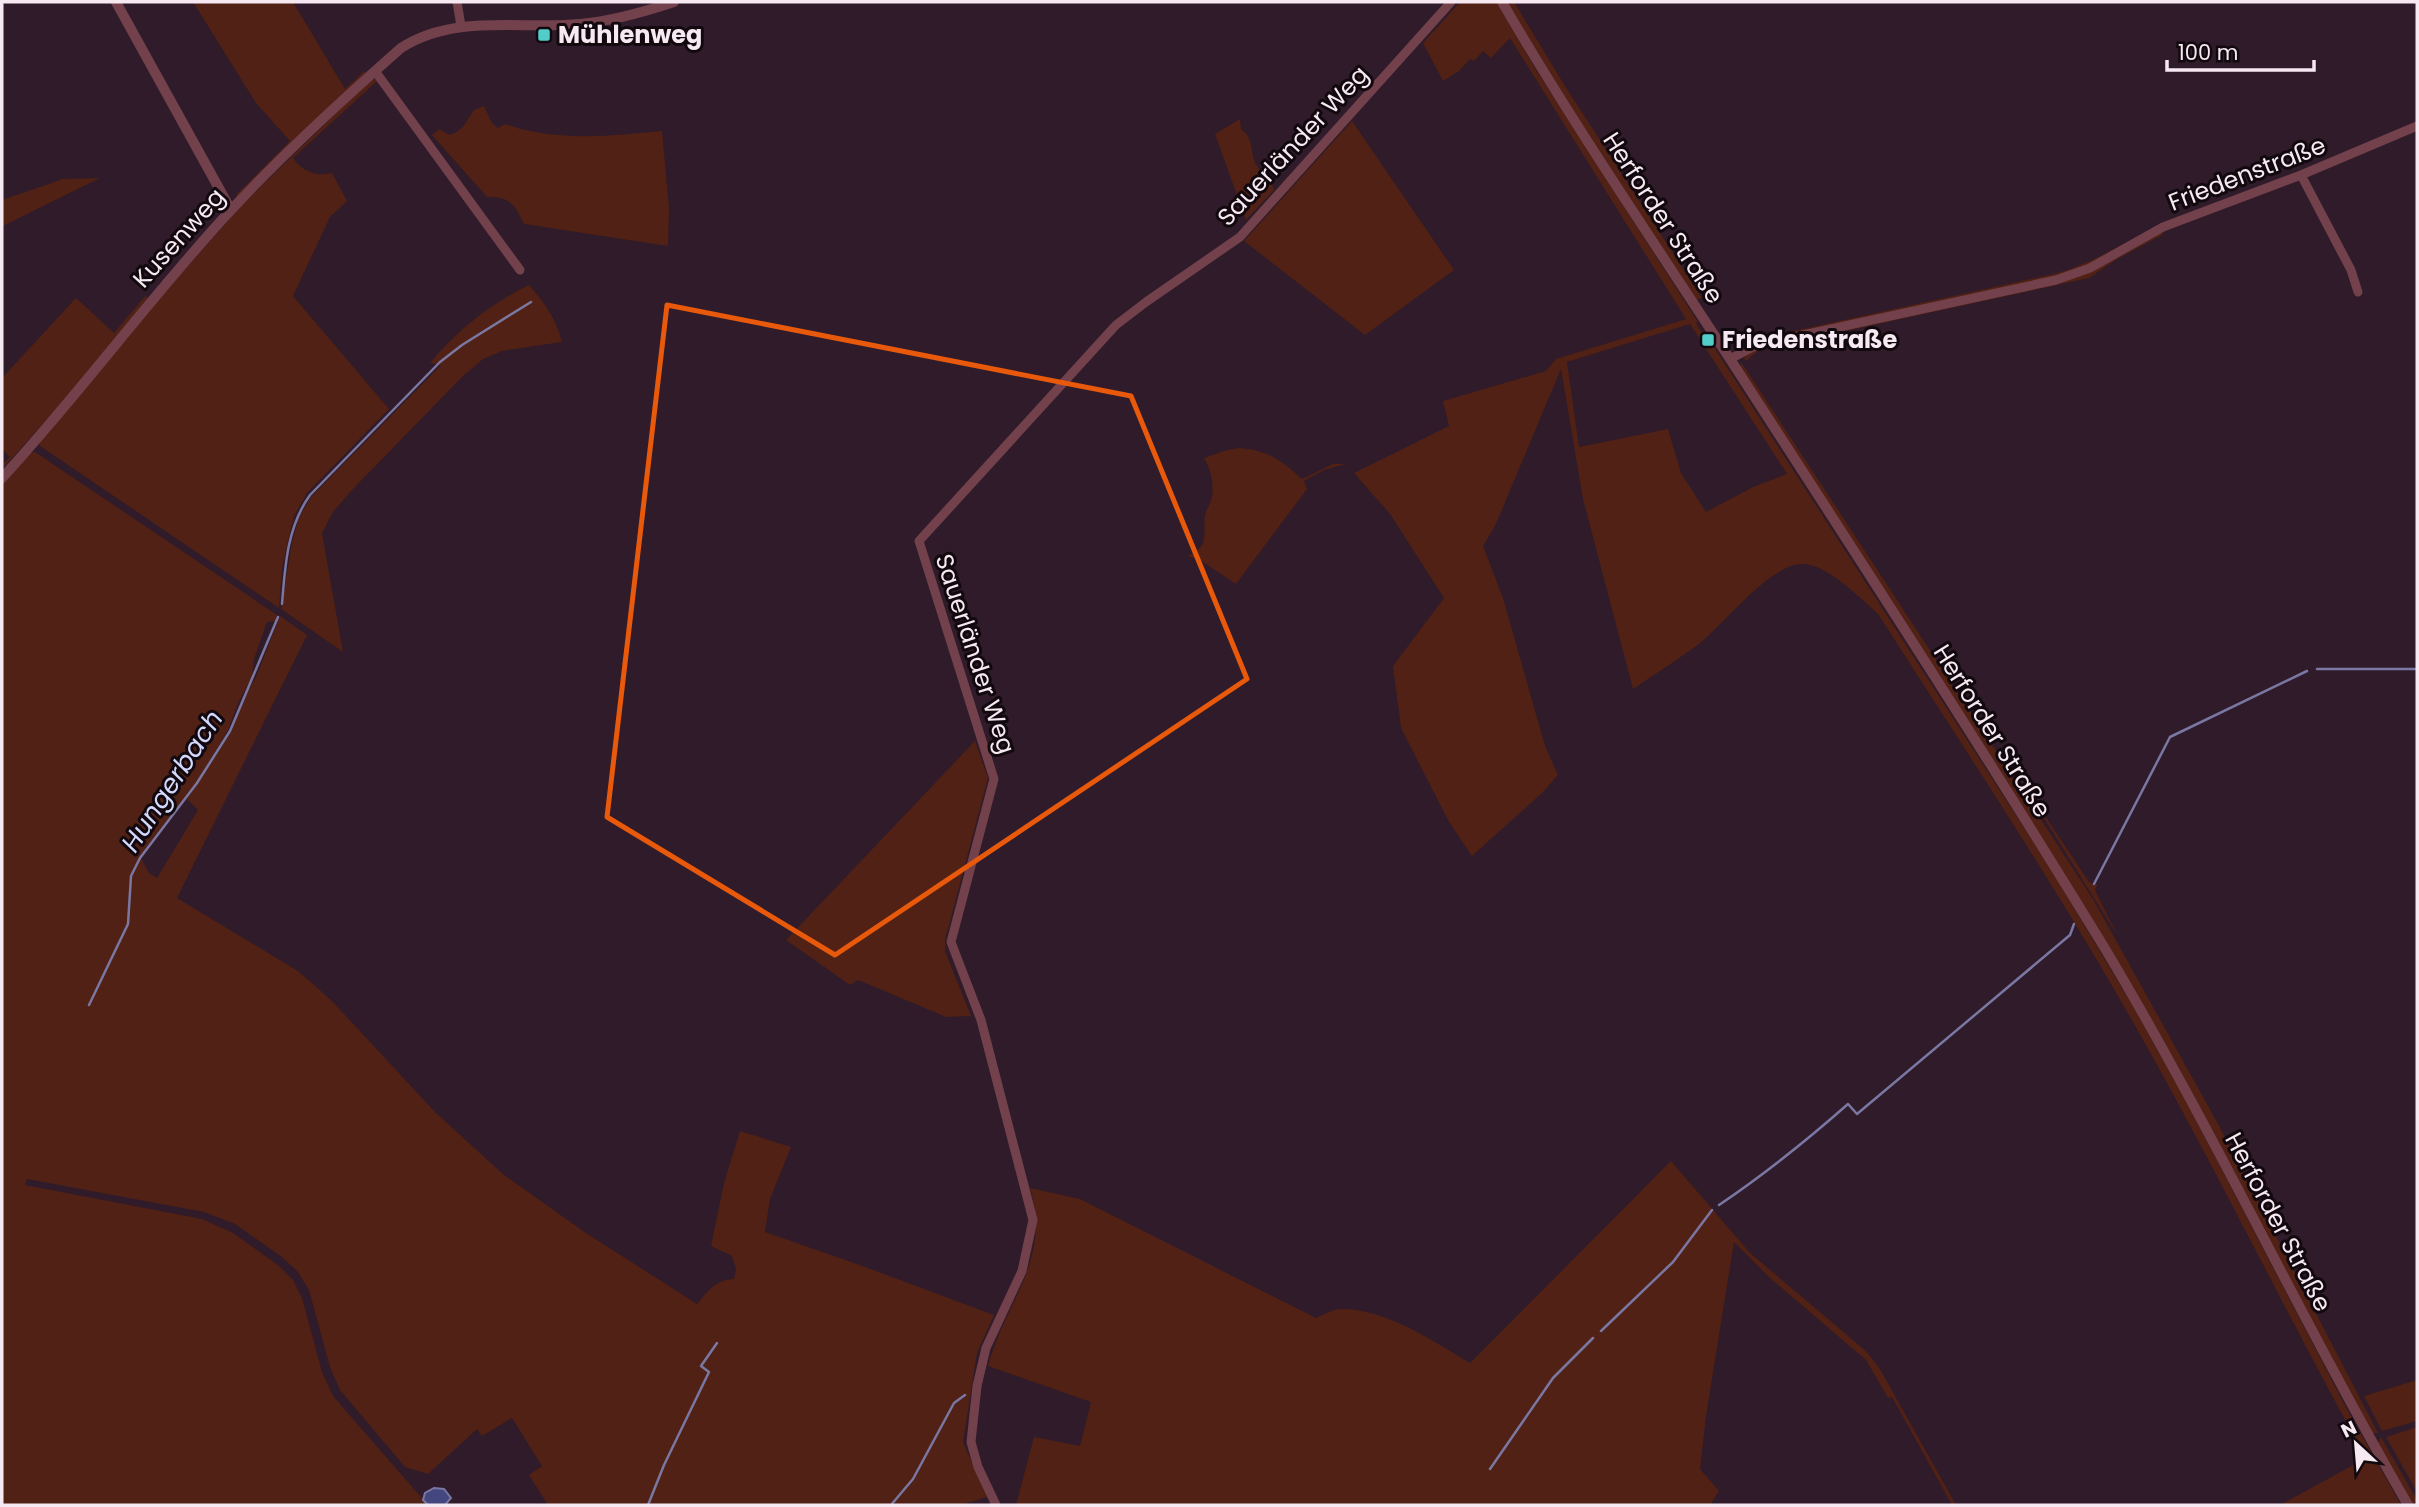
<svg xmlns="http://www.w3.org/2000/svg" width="2419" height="1507" font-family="Poppins,sans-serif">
	<rect width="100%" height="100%" fill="#2f1b29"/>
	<path fill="#502114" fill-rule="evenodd" d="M193 2H293L345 89 364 71 365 73 241 195H236L290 141 256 103Z
		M1460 2H1496L1536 70 1698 322 1696 323 1709 344H1712L2053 873 2131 1003 2187 1103 2348 1411 2401 1505H2280L2366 1458C2280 1303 2204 1143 2115 991 2040 862 1958 739 1878 614 1860 598 1828 565 1803 564 1771 563 1724 624 1699 644 1677 660 1655 674 1633 689L1583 499 1561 369 1495 526 1483 546 1503 598 1545 746 1558 775 1542 793 1472 856 1448 820 1401 728 1393 666 1444 598 1390 514 1354 473 1449 426 1443 401 1546 371 1556 359 1686 319 1510 38 1491 58 1483 51 1474 61 1470 59 1459 71 1443 81 1423 43ZM1690 324 1787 474 1753 487 1706 512 1681 473 1668 429 1579 447 1567 362Z
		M1507 2H1514L1565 86 1702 298 1695 300 1578 118Z
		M375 79 377 81 293 158C302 171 316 177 332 173L347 201 330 217 293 296 389 409 307 493 294 516 288 541 282 569 279 608 40 446 39 441 146 313 244 203 370 80Z
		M484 106 492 123 498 128 505 124C556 142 610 136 662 131L669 208 668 246 524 224C514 204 511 197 487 197L432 135 439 129 450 135C465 129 466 121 474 110Z
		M1240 119 1241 129C1255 139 1249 153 1257 166 1265 178 1269 173 1274 190L1246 220 1215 134Z
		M1352 121 1454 270 1365 335 1244 241Z
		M100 178 3 226 2 227V200L63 179Z
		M2183 215 2090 264 2062 275 1743 346 1737 347 1735 344 2058 273C2102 260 2140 232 2183 215Z
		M2161 232 2164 234 2119 258 2089 278 1759 350 1746 361 1744 358 1753 351 1776 345 2057 282Z
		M529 285C544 302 557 320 562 342L502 351 483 359 462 377 352 490 333 512 322 533 343 652 281 609 292 542 299 517 311 497 441 365 430 363C456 331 491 303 529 285Z
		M146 295 147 299 63 401 5 466 3 464 10 457 2 449V378L76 298 114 333Z
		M1741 362 2093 899 2217 1122 2378 1433H2371L2178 1066 1741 369Z
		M1239 448C1267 450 1282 460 1302 479L1333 464H1346L1324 470 1304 481 1307 489 1236 584 1200 560 1188 556C1211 544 1202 537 1205 515 1206 510 1210 505 1211 500 1215 486 1211 470 1204 458L1227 450Z
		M35 452 277 615 275 621 267 622 254 659 252 677 238 703 228 730 197 782 140 856 149 873 157 878 198 810 187 799 231 732 241 703 256 677 280 616 307 635 177 898 298 971 331 1000 436 1113 504 1175 586 1233 697 1304C709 1290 715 1280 734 1279L736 1269 732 1256 711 1246 724 1183 740 1131 791 1147 770 1199 765 1232 857 1264 994 1315 977 1353 963 1442 987 1497 961 1505H548L529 1475 542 1466 512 1418 482 1436 477 1429 428 1474 405 1467 340 1390 330 1367 309 1290 298 1272 282 1257 235 1224 204 1212 27 1179 25 1185 202 1219 233 1233 278 1265 293 1280 302 1298 322 1372 333 1396 428 1505H2V483L29 453Z
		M975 741 988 778 945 940V951L971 1016 946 1017 858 980 850 985 786 940Z
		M2011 765 2089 882 2097 885 2095 890 2117 935Z
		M1671 1161 1750 1253 1866 1351 1880 1369 1956 1505H1952L1892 1397 1888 1398 1866 1360 1769 1277 1734 1242 1706 1416 1700 1469 1719 1491 1710 1505H1016L1034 1437 1080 1446 1091 1402 988 1366C1005 1302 1052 1261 1030 1188L1080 1199 1316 1318C1323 1315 1333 1309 1341 1309 1385 1308 1433 1341 1470 1363Z
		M2417 1380V1421L2382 1431 2364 1396Z
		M2417 1427V1492L2386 1437Z
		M2381 1437 2417 1500V1505H2412L2377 1444Z"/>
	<path fill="#444680" stroke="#7a77a2" stroke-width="2" d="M434 1488 444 1489 451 1498 445 1505H428L423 1500 425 1493Z"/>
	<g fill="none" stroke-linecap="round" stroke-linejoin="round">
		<path stroke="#7a77a2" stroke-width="2.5" d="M282 604C285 567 287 527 310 495L440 362 462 345 531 302
			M2317 669H2417
			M2094 884 2170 737 2307 671
			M89 1005 128 924 131 876 140 858 197 783 230 731 278 617
			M1719 1205C1765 1174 1806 1141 1848 1104L1857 1114 2070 935 2074 924
			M1601 1331 1673 1262 1712 1210
			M1490 1469 1553 1378 1593 1338
			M648 1505 664 1465 709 1372 701 1366 717 1343
			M891 1505 913 1479 954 1403 965 1395"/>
		<path stroke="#73414b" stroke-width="9" d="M457 2 461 26
			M375 71 520 270
			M2301 175 2351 270 2358 292
			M1730 359 1757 345 2056 280 2090 268 2163 227 2301 175 2417 126
			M996 1505 978 1467 971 1442 977 1386 986 1348 1022 1271 1033 1220 981 1020 951 942 994 779 919 541 1116 325 1146 302 1240 237 1451 2"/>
		<path stroke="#73414b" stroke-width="10" d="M116 2 231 210
			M1502 2C1573 124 1653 241 1730 359 1856 554 1983 749 2104 947 2213 1129 2302 1322 2408 1505
			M2 478C82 391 151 296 231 210 284 153 343 99 401 48 455 13 521 30 580 24 613 21 644 12 674 2"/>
	</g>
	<path fill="none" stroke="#e8590c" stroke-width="5" stroke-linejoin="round" d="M667 305 1131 396 1247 679 835 955 607 817Z"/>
	<g fill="#53cdc9" stroke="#12090f" stroke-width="2.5">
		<rect x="537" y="28" width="14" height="14" rx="3.5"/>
		<rect x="1701" y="333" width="14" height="14" rx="3.5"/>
	</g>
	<g text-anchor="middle" stroke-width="6" stroke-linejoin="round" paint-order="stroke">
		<g font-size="24" font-weight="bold" fill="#f7e9f2" stroke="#12090f" text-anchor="start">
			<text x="558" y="43">Mühlenweg</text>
			<text x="1722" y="348">Friedenstraße</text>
		</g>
		<g font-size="24" fill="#f7e9f2" stroke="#12090f">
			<text transform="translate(1293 146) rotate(-47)" y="8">Sauerländer Weg</text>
			<text transform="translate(2247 174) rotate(-21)" y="8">Friedenstraße</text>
			<text transform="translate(1663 218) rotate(57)" y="8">Herforder Straße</text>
			<text transform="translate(179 238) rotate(-48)" y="8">Kusenweg</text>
			<text transform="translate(975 654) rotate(72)" y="8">Sauerländer Weg</text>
			<text transform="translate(1992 731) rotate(58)" y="8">Herforder Straße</text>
			<text transform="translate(2278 1222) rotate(62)" y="8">Herforder Straße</text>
		</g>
		<g font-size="26" font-style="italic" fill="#d3d8fc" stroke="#12090f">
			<text transform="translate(172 781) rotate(-57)" y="9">Hungerbach</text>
		</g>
	</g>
	<rect width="2419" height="1507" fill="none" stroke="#f7e9f2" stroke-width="7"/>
	<g transform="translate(2356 1444) rotate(334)" stroke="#12090f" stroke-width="5" paint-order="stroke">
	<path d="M0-5L12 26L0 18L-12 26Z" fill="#f7e9f2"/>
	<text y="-10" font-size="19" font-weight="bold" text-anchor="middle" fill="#f7e9f2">N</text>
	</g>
	<path d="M2167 60v10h147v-10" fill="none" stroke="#f7e9f2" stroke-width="3.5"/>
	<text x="2178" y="60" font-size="21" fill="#f7e9f2" stroke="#12090f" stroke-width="5" paint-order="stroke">100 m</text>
</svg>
